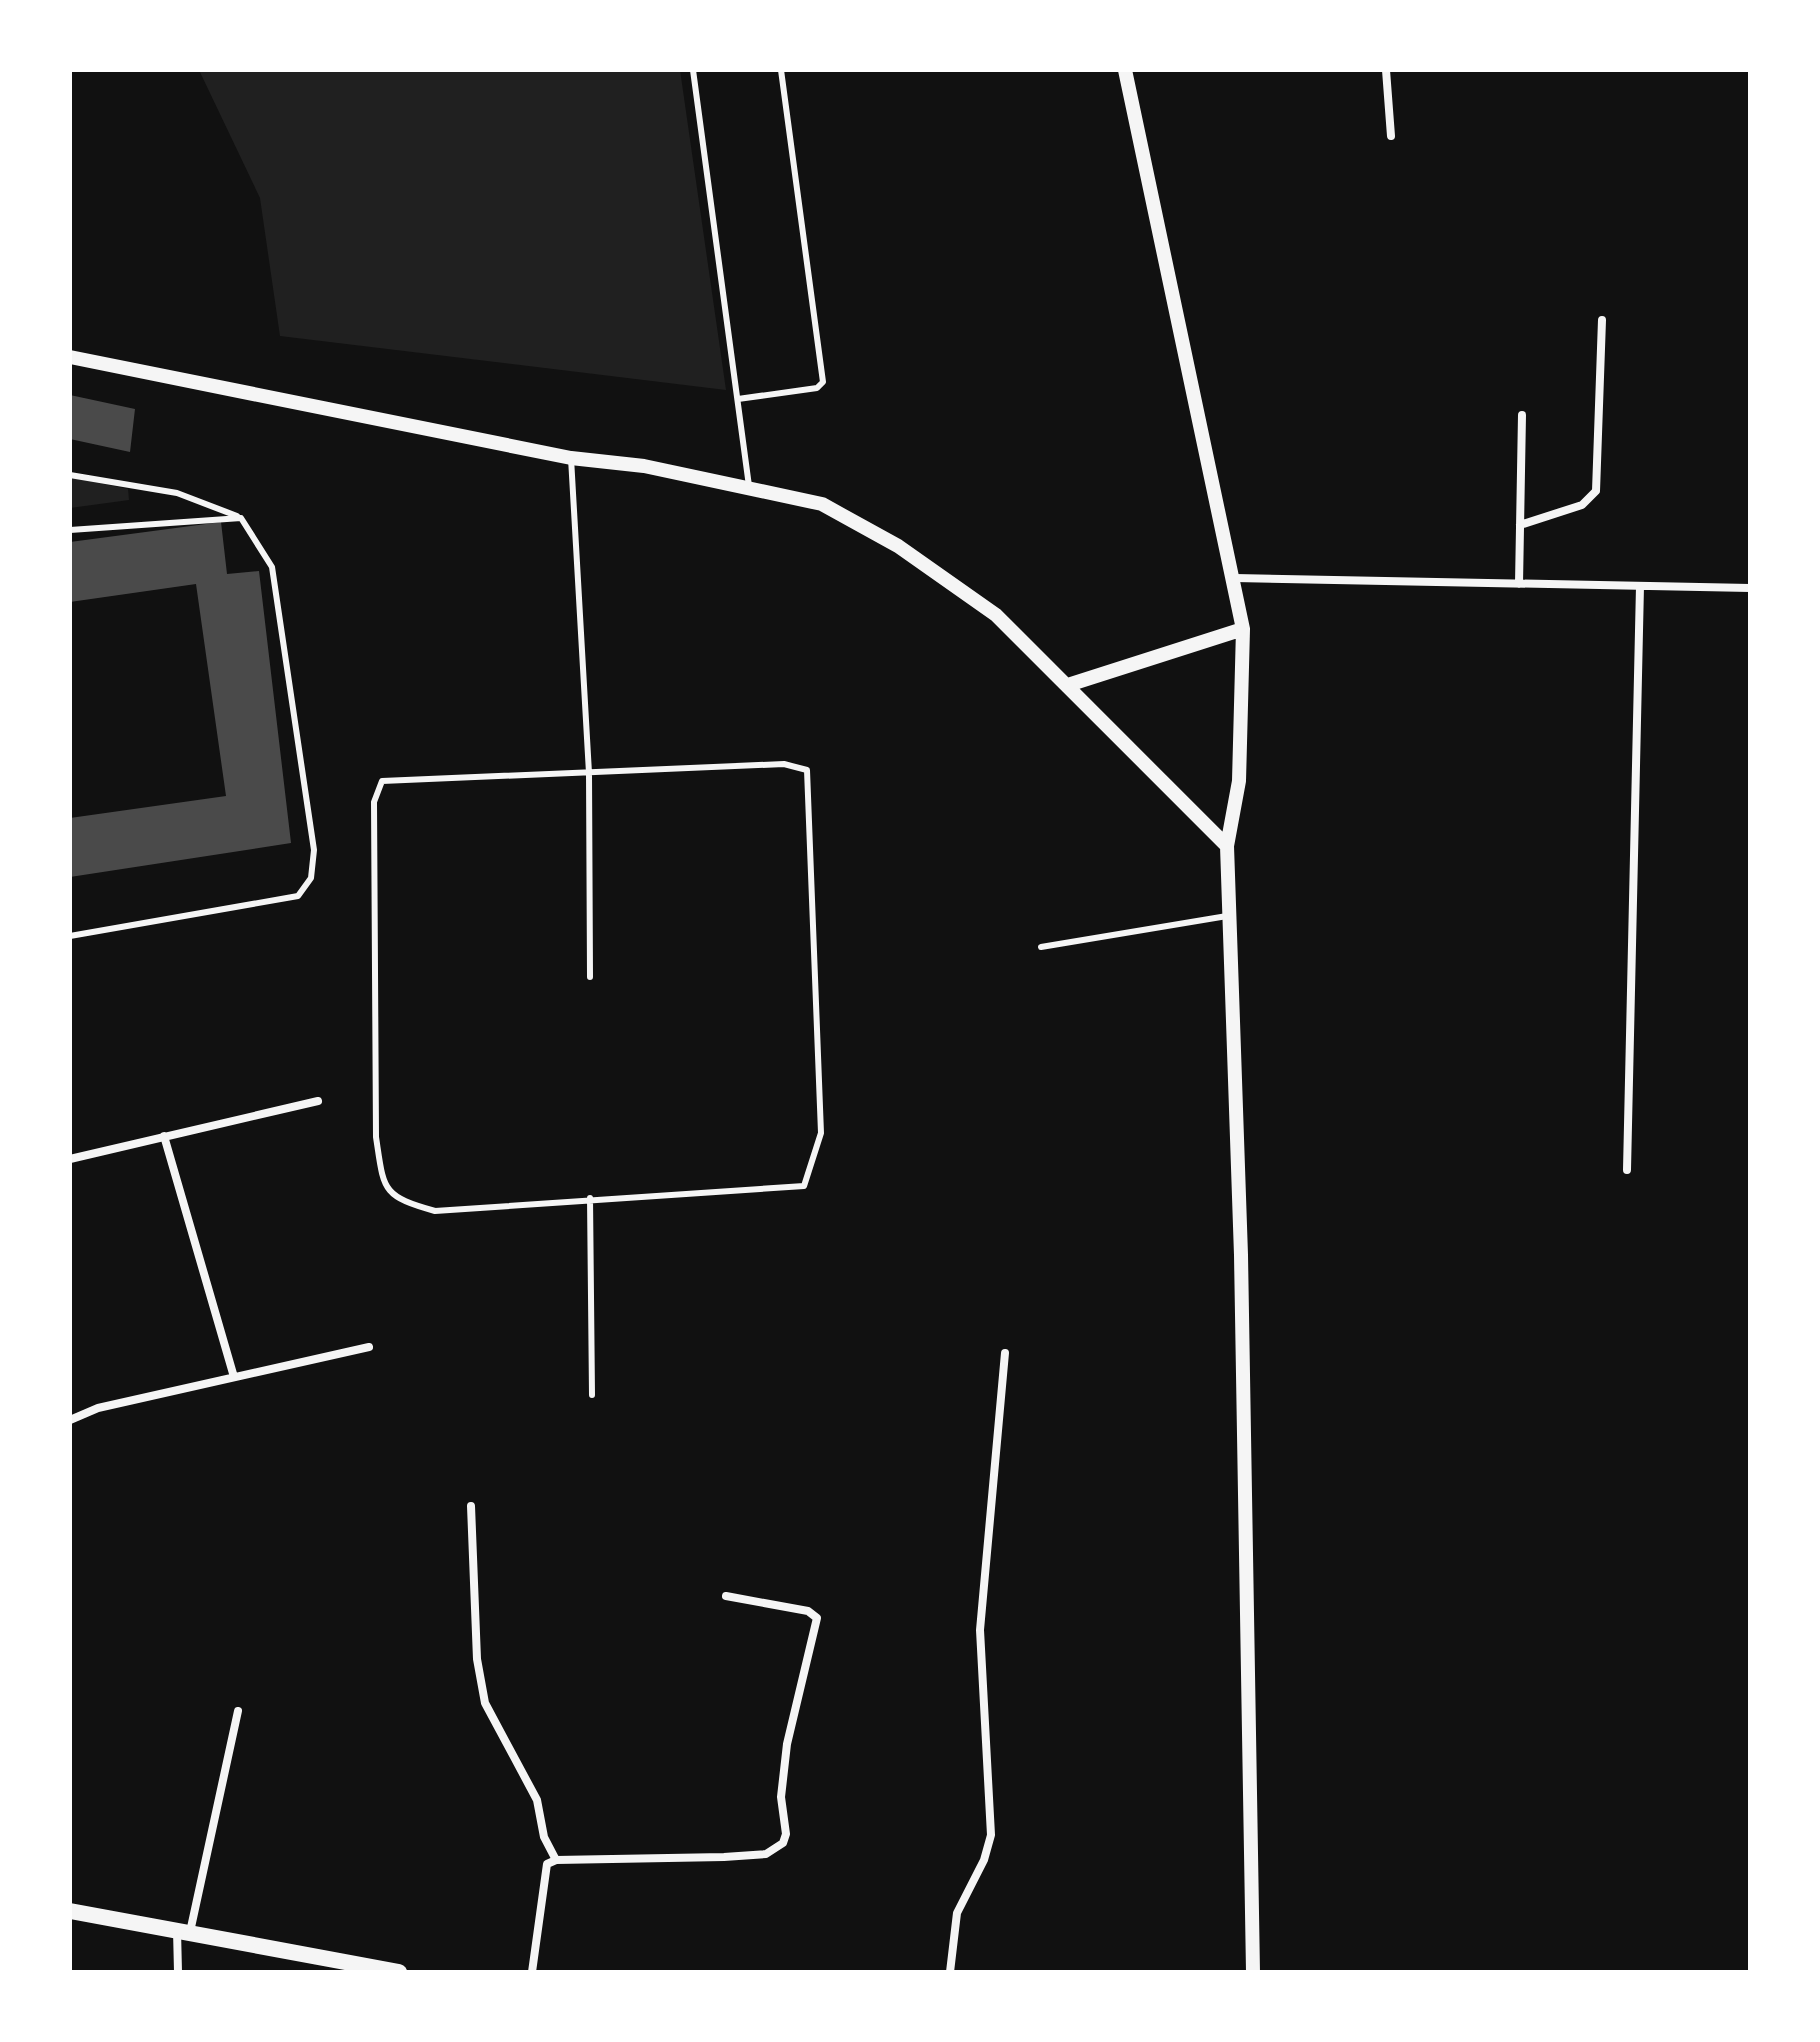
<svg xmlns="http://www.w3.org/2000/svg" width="1820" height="2042" font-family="'Fira Sans',sans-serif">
	<rect width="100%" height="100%" fill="#111"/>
	<path fill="#202020" d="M199 70H680L726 390 280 336 260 198Z
		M70 477 128 489 129 500 70 508Z"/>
	<path fill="#4a4a4a" d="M70 395 135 409 130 452 70 439Z
		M221 522 227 574 259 571 291 843 70 877V818L226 796 196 584 70 602V542Z"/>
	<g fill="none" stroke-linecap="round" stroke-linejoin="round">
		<path stroke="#f5f5f5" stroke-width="6" d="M693 70 749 486
			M738 399 817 388 823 382 781 70
			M571 458 589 773 590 977
			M70 475 177 493 237 516
			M70 530 241 518 272 567 314 850 311 878 298 896 70 936
			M784 764 807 770 821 1133 804 1186 435 1211C381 1196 384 1190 376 1137L374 802 382 781Z
			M1041 947 1227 916
			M590 1198 592 1395"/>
		<path stroke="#f5f5f5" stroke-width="8" d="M1386 70 1391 136
			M1520 525 1582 505 1596 491 1602 320
			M1235 578 1750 588
			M1519 584 1522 415
			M164 1136 234 1377
			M70 1159 318 1101
			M1627 1170 1640 586
			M70 1420 98 1408 369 1347
			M471 1506 477 1659 485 1703 537 1800 544 1837 556 1860 547 1864 532 1972
			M556 1860 724 1857 766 1854 783 1843 786 1834 781 1797 787 1744 817 1618 808 1611 726 1596
			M177 1930 178 1972
			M190 1932 238 1711
			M950 1972 957 1913 984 1860 991 1835 980 1630 1005 1353"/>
		<path stroke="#f5f5f5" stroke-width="14" d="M1125 70 1243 629 1239 781 1227 846
			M70 357 571 458 644 466 822 504 898 546 996 615 1227 846 1241 1255 1253 1972
			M1068 685 1243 629"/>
		<path stroke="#f5f5f5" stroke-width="16" d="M70 1911 399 1972"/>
	</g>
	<rect width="1820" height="2042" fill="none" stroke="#ffffff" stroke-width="144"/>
</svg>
